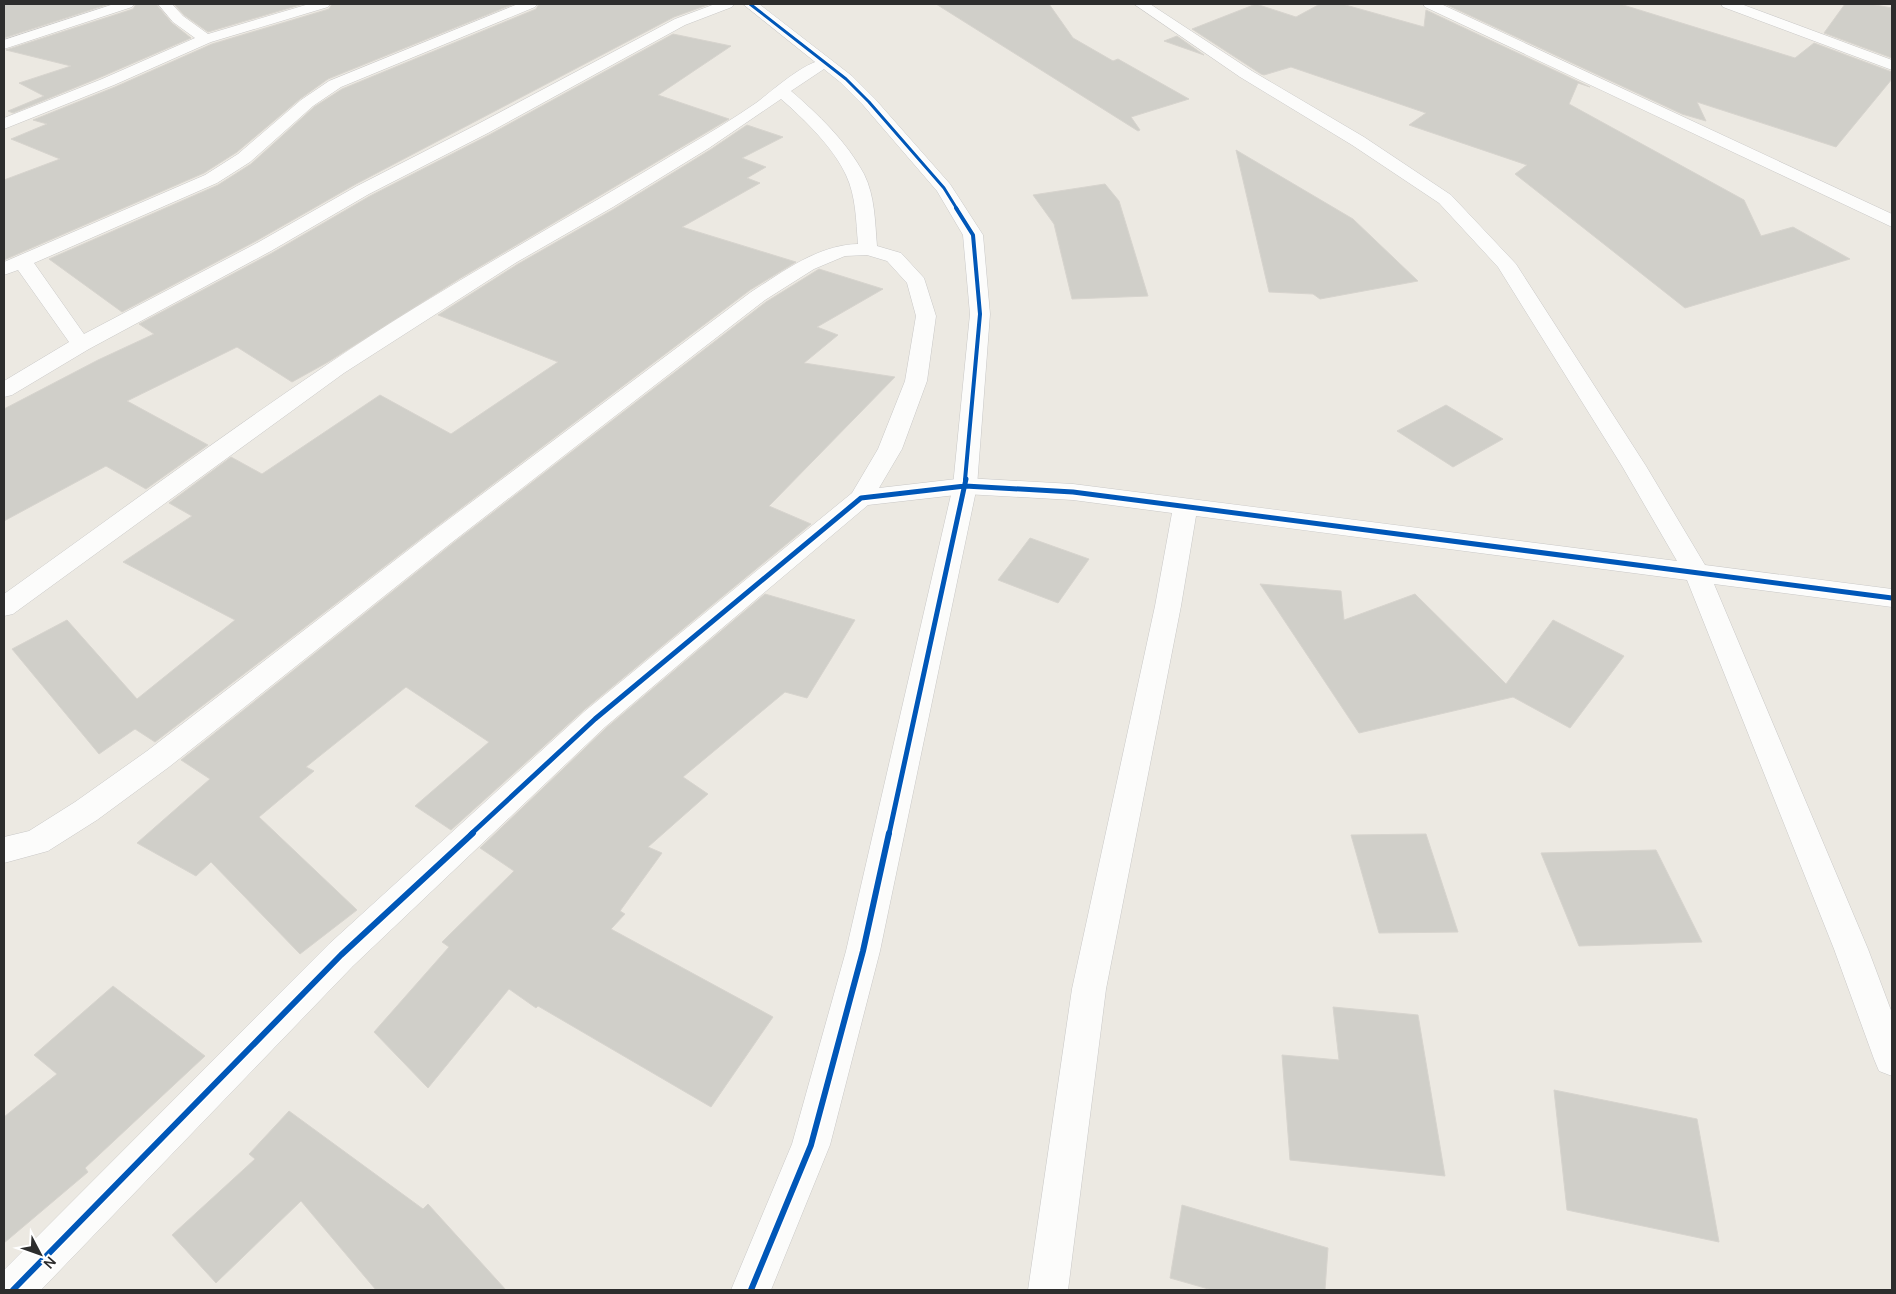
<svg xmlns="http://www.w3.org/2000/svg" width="1896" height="1294" font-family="Manrope,sans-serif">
	<rect width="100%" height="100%" fill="#ece9e2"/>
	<path fill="#d0cfc9" stroke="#d7d4ce" d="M4 4H109L4 38Z
		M136 4H156L172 23 191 38 101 77 13 113 8 111 44 96 19 83 71 66 6 50 133 9Z
		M174 4H303L208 32 184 15Z
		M332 4H514L328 79 300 99 237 152 204 173 4 260V180L60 159 11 139 47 124 33 120 115 87 212 44 329 9Z
		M539 4H710L674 17 356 184 256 241 122 312 49 259 218 185 251 164 314 107 342 89 536 9Z
		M936 4H1049L1073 38 1113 61 1118 59 1189 99 1131 117 1140 130 1138 131Z
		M1256 4 1296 17 1320 4H1342L1424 27 1426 10 1590 87 1578 83 1569 104 1744 200 1761 236 1793 227 1850 259 1685 308 1515 174 1527 165 1409 125 1426 113 1291 67 1264 75 1261 74 1192 29Z
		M1445 4H1620L1795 58 1814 43 1892 72V79L1836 147 1697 102 1706 121 1682 114Z
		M1845 4H1870L1892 8V58L1824 33Z
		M673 34 731 46 658 95 729 119 459 279 328 362 292 382 237 347 127 401 208 445 146 489 106 466 4 521V409L98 360 154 334 139 324 272 253 370 196 489 135Z
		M1177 36 1204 55 1164 41Z
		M747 125 783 137 742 158 766 167 747 178 760 183 682 227 796 262 750 290 432 530 155 742 135 729 99 754 12 649 67 620 137 699 235 620 123 562 192 516 169 503 231 457 262 474 380 395 451 434 558 362 438 315 518 264 614 209 710 150Z
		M1236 150 1353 219 1418 281 1320 299 1313 294 1269 292Z
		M1105 184 1119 201 1148 296 1072 299 1054 224 1033 195Z
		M819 269 883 289 817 327 838 335 804 363 895 377 769 506 811 524 584 710 451 830 415 806 489 742 406 687 306 767 314 771 259 817 357 910 300 954 211 862 196 876 137 843 210 779 181 760 452 544 766 302Z
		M1446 405 1503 439 1453 467 1397 431Z
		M1030 538 1089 559 1058 603 998 580Z
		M1260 584 1341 591 1344 620 1415 594 1506 684 1553 620 1624 656 1570 728 1513 697 1359 733Z
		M765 594 855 620 807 698 785 692 683 777 708 794 648 847 662 853 620 911 625 914 611 929 773 1017 711 1107 538 1006 536 1008 509 989 428 1088 374 1032 449 947 442 942 514 871 480 848 606 728Z
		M1426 834 1458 932 1379 933 1351 835Z
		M1656 850 1702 942 1579 946 1541 853Z
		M113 986 205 1056 85 1168 88 1172 4 1243V1117L57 1074 34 1055Z
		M1333 1007 1418 1015 1445 1176 1290 1160 1282 1055 1339 1060Z
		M1554 1090 1697 1119 1719 1242 1567 1210Z
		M289 1111 423 1209 428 1204 506 1290H376L301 1201 216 1283 172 1235 255 1159 249 1154Z
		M1182 1205 1328 1248 1325 1290H1212L1170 1278Z"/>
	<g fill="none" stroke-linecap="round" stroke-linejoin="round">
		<g stroke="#c9c8c7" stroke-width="1">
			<path id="minor" d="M114 4H134L132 7 4 49V40Z
				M158 4H172L183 16 208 34 309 4H330L328 7 211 42 114 85 4 129V118L102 79 195 38 173 22Z
				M518 4H537L535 7 341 87 313 106 250 162 217 183 34 263 84 334 257 243 357 186 476 125 675 19 715 4H734L732 7 685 25 488 133 369 194 271 251 89 349 12 395 4 397V381L69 342 18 270 4 275V262L205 175 238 154 301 100 329 81Z
				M1134 4H1150L1252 71 1364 137 1451 195 1516 264 1646 466 1705 565 1892 589V607L1714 584 1868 949 1892 1013V1076L1879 1071 1874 1059 1834 949 1687 580 1196 516 1181 606 1106 989 1068 1290H1028L1072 989 1155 606 1172 513 1073 500 965 494 868 505 605 727 353 966 41 1290H4V1270L329 944 585 711 852 493 878 449 905 381 916 316 907 283 887 261 867 255 845 256 814 269 765 300 451 543 169 767 97 820 48 851 4 863V837L29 831 75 802 147 751 433 531 751 292C784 271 818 245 858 244 856 221 856 196 846 175 833 147 804 119 781 99L709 148 613 207 517 262 344 373 13 614 4 616V594C112 517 218 438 328 364 443 286 566 220 684 148 708 134 733 119 756 103 771 92 811 55 830 60L833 63 791 91C818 114 847 142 864 174 875 196 875 222 877 246L901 253 924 278 936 316 927 381 902 449 879 488 965 478 1073 484 1677 561 1622 466 1498 267 1439 203 1352 145 1240 77Z
				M1423 4H1441L1892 214V227L1425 7Z
				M1721 4H1741L1892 60V70L1723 7Z"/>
		</g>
		<g stroke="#c9c8c7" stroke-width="1">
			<path id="tertiary" d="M743 4H759L852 76 875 99 950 184 983 235 990 314 977 486 880 951 830 1145 771 1290H731L792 1144 846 951 953 486 970 314 963 235 937 191 863 105 840 82Z"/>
		</g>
		<use href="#minor" fill="#fcfcfb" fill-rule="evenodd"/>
		<use href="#tertiary" fill="#fcfcfb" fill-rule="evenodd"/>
		<g stroke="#fff" stroke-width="5">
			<path id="cycleway-far3" d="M750 4 846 79 869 102 944 188 957 209"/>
		</g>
		<g stroke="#fff" stroke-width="6">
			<path id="cycleway-far2" d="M956 208 973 235 980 314 965 480"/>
		</g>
		<g stroke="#fff" stroke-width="8">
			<path id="cycleway-far1" d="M471 834 595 719 861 498 965 486 1073 492 1892 598
				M889 834 966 479"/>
		</g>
		<g stroke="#fff" stroke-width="9">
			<path id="cycleway" d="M13 1290 341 955 473 833
				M751 1290 811 1145 863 951 889 833"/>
		</g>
		<use href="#cycleway-far3" stroke="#0057b8" stroke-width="3"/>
		<use href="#cycleway-far2" stroke="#0057b8" stroke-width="4"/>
		<use href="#cycleway-far1" stroke="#0057b8" stroke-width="5"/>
		<use href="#cycleway" stroke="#0057b8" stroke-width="6"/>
	</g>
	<rect width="1896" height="1294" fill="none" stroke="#2d2d2d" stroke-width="10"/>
	<g transform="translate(40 1254) rotate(131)" stroke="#ffffff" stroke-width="4" paint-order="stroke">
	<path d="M0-4L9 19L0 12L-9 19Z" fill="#2d2d2d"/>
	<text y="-8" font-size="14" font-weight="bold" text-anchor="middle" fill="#2d2d2d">N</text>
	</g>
</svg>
